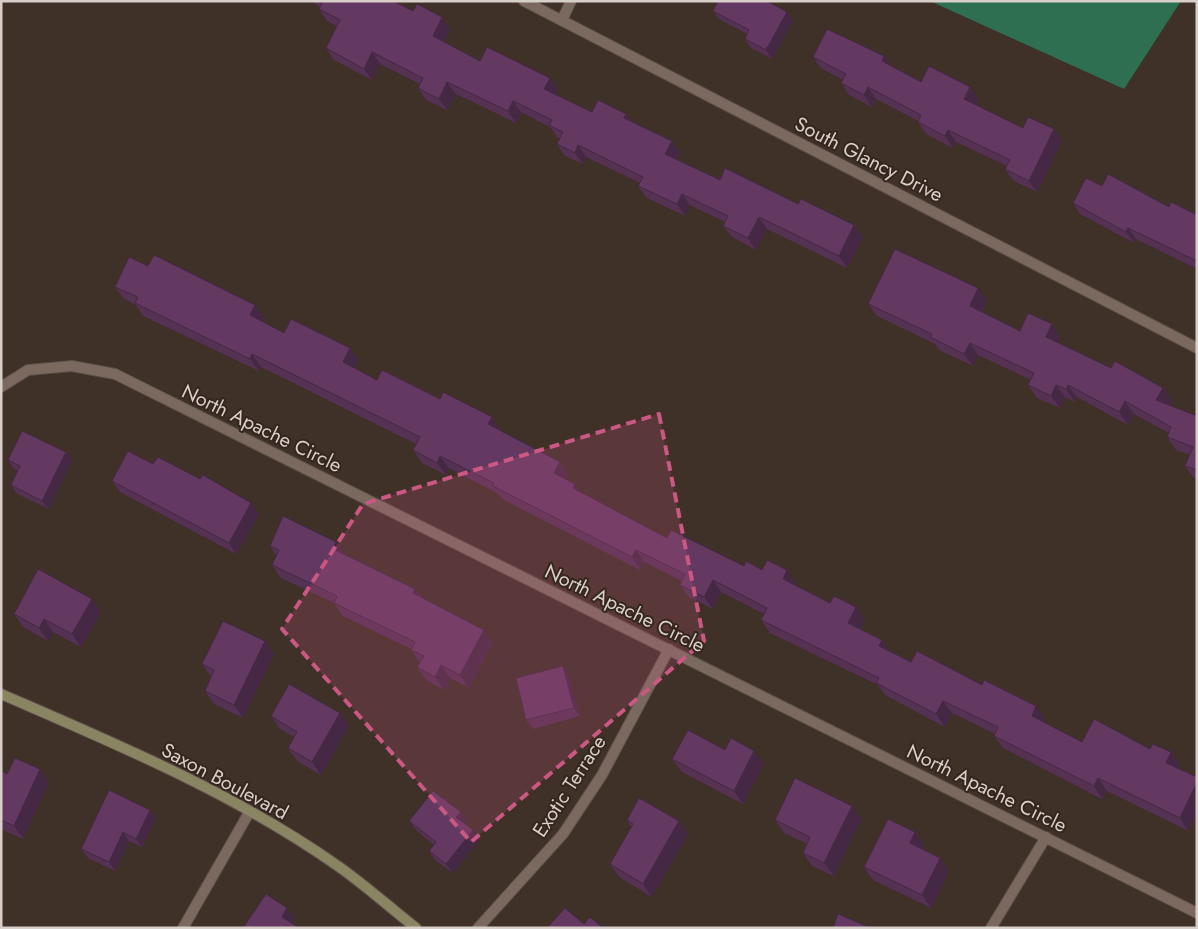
<svg xmlns="http://www.w3.org/2000/svg" width="1198" height="929" font-family="Jost,sans-serif">
	<rect width="100%" height="100%" fill="#3f3028"/>
	<path fill="#2e6f52" d="M930 1H1181L1124 89Z"/>
	<g fill="none" stroke-linecap="round" stroke-linejoin="round">
		<g stroke="#5c4f48" stroke-width="12">
			<path id="street" d="M524 1 1197 348
				M562 20 571 1
				M1 387 28 370 72 366 115 374 1197 913
				M183 928 250 811
				M478 928 563 834 602 775 669 649
				M991 928 1046 837"/>
		</g>
		<g stroke="#5c4f48" stroke-width="12">
			<path id="secondary" d="M1 694C116 744 232 792 335 864 363 883 389 907 416 928"/>
		</g>
		<use href="#street" stroke="#7b6960" stroke-width="10"/>
		<use href="#secondary" stroke="#898461" stroke-width="10"/>
	</g>
	<path fill="#553153" d="M311 1H393L413 11 442 17 450 29 444 42 480 61 558 89 555 94 592 112 626 114 631 121 680 152 677 159 720 180 798 204 854 225 863 237 847 268 767 229 756 250 732 237 723 226 725 222 690 205 685 216 647 198 638 186 640 183 586 157 583 164 565 156 557 144 560 138 557 137 550 127 521 112 516 123 456 94 447 110 426 100 418 88 420 84 380 64 372 80 334 60 326 48 337 26 327 21 319 9 320 7Z
		M713 11 793 21 772 59 751 48 745 39 747 34 719 19Z
		M884 56 890 65 921 82 979 99 975 105 1023 128 1062 141 1037 192 1014 181 1005 169 1007 166 956 142 953 148 926 134 918 122V121L876 99 872 107 849 95 841 83 843 80 821 68 813 57Z
		M1102 186 1195 214 1197 209V269L1136 239 1134 243 1080 214 1073 203Z
		M148 266 264 317 262 321 284 333 359 360 355 368 377 380 440 399 492 417 500 429V431L560 462 568 474 566 479 581 492 667 538 744 566 762 570 796 583 795 585 830 603 856 607 865 619 860 629 882 640 890 651 911 662 982 685 1036 706 1045 719 1043 722 1082 742 1180 765 1178 768 1197 777V813L1188 831 1107 791 1102 799 1003 748 994 736 995 734 952 713 945 727 885 695 878 685 770 633 761 620 764 614 721 592 713 609 689 597 680 585 682 581 644 562 640 570 502 499 497 493 449 468 446 475 422 463 413 450 416 444 261 367 259 371 143 316 136 305 124 299 115 287Z
		M987 300 982 312 1020 331 1060 337 1058 342 1111 368 1163 388 1172 400 1169 405 1197 416V470L1190 455 1176 450 1167 437 1169 433 1134 414 1128 425 1077 397 1075 402 1065 397 1060 408 1037 398 1028 385 1031 380 978 355 973 366 939 350 935 344 877 316 868 304Z
		M66 452 72 461 49 509 17 494 11 485 18 471 14 469 8 460Z
		M153 464 200 479 251 503 259 514 236 554 120 492 112 481Z
		M1185 466 1197 470V479L1194 478Z
		M270 546 345 555 415 589 422 597 493 643 469 688 450 678 444 690 426 680 417 667 420 663 411 649 343 616 334 603 281 578 272 565 276 555Z
		M101 612 81 647 53 632 48 641 23 627 14 614Z
		M274 654 243 718 214 704 205 691 211 677 202 664Z
		M569 675 580 716 533 729 526 720Z
		M271 716 349 726 321 775 297 761 288 748 294 737 280 729Z
		M725 750 764 764 743 804 682 772 672 759Z
		M40 769 49 782 23 839 1 829V771L7 774Z
		M852 806 861 819 834 876 812 866 803 853 807 844 784 833 775 820Z
		M461 812 467 821 465 823 473 830 480 839 453 873 435 860 429 851 434 845 416 830 409 821Z
		M156 818 142 847 129 841 115 871 88 858 81 849Z
		M627 820 688 834 652 897 619 877 610 864 631 827Z
		M915 832 924 845 922 849 940 858 949 871 931 908 873 880 864 867Z"/>
	<path fill="#452844" d="M787 12 793 21 772 59 766 50Z
		M442 17 450 29 441 48 433 36Z
		M372 52 380 64 372 80 364 69Z
		M884 56 892 68 882 61Z
		M550 78 558 89 552 101 544 89Z
		M447 82 456 94 447 110 439 99Z
		M868 87 876 99 872 107 864 95Z
		M970 87 979 99 972 111 964 99Z
		M513 101 521 112 516 123 508 111Z
		M626 114 634 126 624 118Z
		M1054 129 1062 141 1037 192 1029 181Z
		M948 130 956 142 953 148 945 136Z
		M672 141 680 152 674 166 665 154Z
		M578 145 586 157 583 164 575 153Z
		M682 194 690 205 685 216 677 204Z
		M759 217 767 229 756 250 748 238Z
		M854 225 863 237 847 268 839 256Z
		M1128 228 1136 239 1134 243 1126 232Z
		M978 288 987 300 978 319 970 306Z
		M255 305 264 317 259 328 250 315Z
		M1052 324 1060 337 1055 349 1046 337Z
		M970 343 978 355 973 366 964 354Z
		M350 348 359 360 352 375 343 362Z
		M252 354 261 367 259 371 250 359Z
		M1056 385 1065 397 1060 408 1051 396Z
		M1068 385 1077 397 1075 402 1066 389Z
		M1163 388 1172 400 1165 413 1156 400Z
		M1125 401 1134 414 1128 425 1119 412Z
		M492 417 500 429 496 437 488 424Z
		M66 452 72 461 49 509 42 501Z
		M440 456 449 468 446 475 437 463Z
		M560 462 568 474 563 485 554 473Z
		M575 484 584 497 573 488Z
		M251 503 259 514 236 554 229 543Z
		M336 542 345 555 333 549Z
		M636 550 644 562 640 570 632 557Z
		M787 570 796 583 791 591 783 579Z
		M713 580 721 592 713 609 704 597Z
		M415 589 424 602 413 593Z
		M92 599 101 612 81 647 72 634Z
		M856 607 865 619 857 636 848 623Z
		M44 619 53 632 48 641 39 628Z
		M484 630 493 643 469 688 460 675Z
		M882 640 891 652 879 646Z
		M265 641 274 654 243 718 234 705Z
		M441 665 450 678 444 690 435 677Z
		M563 666 569 675 580 716 574 708Z
		M943 701 952 713 945 727 936 714Z
		M1036 706 1045 719 1040 729 1032 716Z
		M340 713 349 726 321 775 312 762Z
		M754 751 764 764 743 804 734 791Z
		M1171 752 1180 765 1175 775 1166 763Z
		M40 769 49 782 23 839 14 826Z
		M1098 778 1107 791 1102 799 1094 786Z
		M1197 782V813L1188 831 1180 818Z
		M852 806 861 819 834 876 824 863Z
		M150 810 156 818 142 847 136 839Z
		M461 812 467 821 463 826 456 817Z
		M679 821 688 834 652 897 643 884Z
		M473 830 480 839 453 873 446 864Z
		M123 832 129 841 115 871 109 862Z
		M915 832 924 845 919 856 910 843Z
		M940 858 949 871 931 908 922 895Z
		M287 908 295 919 289 928 282 917Z"/>
	<path fill="#633961" stroke="#452844" d="M323 1H393L413 11 417 4 442 17 433 36 480 61 487 47 550 78 544 89 592 112 598 100 626 114 624 118 672 141 665 154 720 180 725 168 798 204 801 199 854 225 839 256 759 217 748 238 723 226 728 216 682 194 677 204 638 186 643 177 578 145 575 153 557 144 563 132 549 125 552 120 513 101 508 111 447 82 439 99 418 88 423 78 372 52 364 69 326 48 340 20 319 9Z
		M718 1H767L787 12 766 50 745 39 749 30 713 11Z
		M827 29 884 56 882 61 921 82 929 66 970 87 964 99 1023 128 1028 117 1054 129 1029 181 1005 169 1010 160 948 130 945 136 918 122 921 115 868 87 864 95 841 83 846 74 813 57Z
		M1108 174 1169 207 1171 202 1195 214 1197 209V261L1128 228 1126 232 1073 203 1086 178 1102 186Z
		M895 249 978 288 970 306 1020 331 1028 313 1052 324 1046 337 1111 368 1115 361 1163 388 1156 400 1197 416V470L1185 466 1193 447 1167 437 1171 427 1125 401 1119 412 1068 385 1066 389 1056 385 1051 396 1028 385 1034 373 970 343 964 354 930 337 932 334 868 304Z
		M154 255 255 305 250 315 284 333 291 319 350 348 343 362 377 380 382 370 440 399 443 392 492 417 488 424 560 462 554 473 575 484 573 488 667 538 671 530 744 566 746 561 762 570 767 560 787 570 783 579 830 603 834 596 856 607 848 623 882 640 879 646 911 662 917 651 982 685 984 680 1036 706 1032 716 1082 742 1094 719 1150 749 1153 744 1171 752 1166 763 1197 777V782L1180 818 1098 778 1094 786 994 736 998 727 943 701 936 714 876 683 879 678 761 620 767 608 713 580 704 597 680 585 685 574 636 550 632 557 493 486 494 483 440 456 437 463 413 450 420 437 252 354 250 359 135 303 138 297 115 287 129 257 148 266Z
		M22 431 66 452 42 501 11 485 20 466 8 460Z
		M128 451 153 464 158 457 200 479 203 475 251 503 229 543 112 481Z
		M283 516 336 542 333 549 415 589 413 593 484 630 460 675 441 665 435 677 417 667 424 656 411 650 415 642 334 603 337 596 272 565 279 550 270 546Z
		M38 569 92 599 72 634 44 619 39 628 14 614Z
		M223 621 265 641 234 705 205 691 214 670 202 664Z
		M563 666 574 708 526 720 516 678Z
		M289 684 340 713 312 762 288 748 297 732 271 716Z
		M688 730 725 750 731 738 754 751 734 791 672 759Z
		M15 758 40 769 14 826 1 820V771L7 774Z
		M795 778 852 806 824 863 803 853 810 837 775 820Z
		M109 790 150 810 136 839 123 832 109 862 81 849Z
		M433 791 461 812 456 817 473 830 446 864 429 851 436 842 409 821Z
		M639 798 679 821 643 884 610 864 633 824 627 820Z
		M888 819 915 832 910 843 940 858 922 895 864 867Z
		M266 894 287 908 282 917 299 928H243Z
		M565 908 584 924 590 917 603 928H547Z
		M838 914 871 928H833Z"/>
	<path fill="#ca5882" fill-opacity="0.2" stroke="#ca5882" stroke-width="4" stroke-dasharray="10 6" stroke-linejoin="round" d="M659 414 704 641 471 842 282 629 363 504Z"/>
	<g text-anchor="middle" stroke-width="4" stroke-linejoin="round" paint-order="stroke">
		<g font-size="20" fill="#d9cfca" stroke="#35261e">
			<text transform="translate(869 159) rotate(27)" y="7">South Glancy Drive</text>
			<text transform="translate(262 428) rotate(26)" y="7">North Apache Circle</text>
			<text transform="translate(625 608) rotate(26)" y="7">North Apache Circle</text>
			<text transform="translate(225 781) rotate(28)" y="7">Saxon Boulevard</text>
			<text transform="translate(569 786) rotate(-57)" y="7">Exotic Terrace</text>
			<text transform="translate(987 788) rotate(26)" y="7">North Apache Circle</text>
		</g>
	</g>
	<rect width="1198" height="929" fill="none" stroke="#d9cfca" stroke-width="5"/>
</svg>
